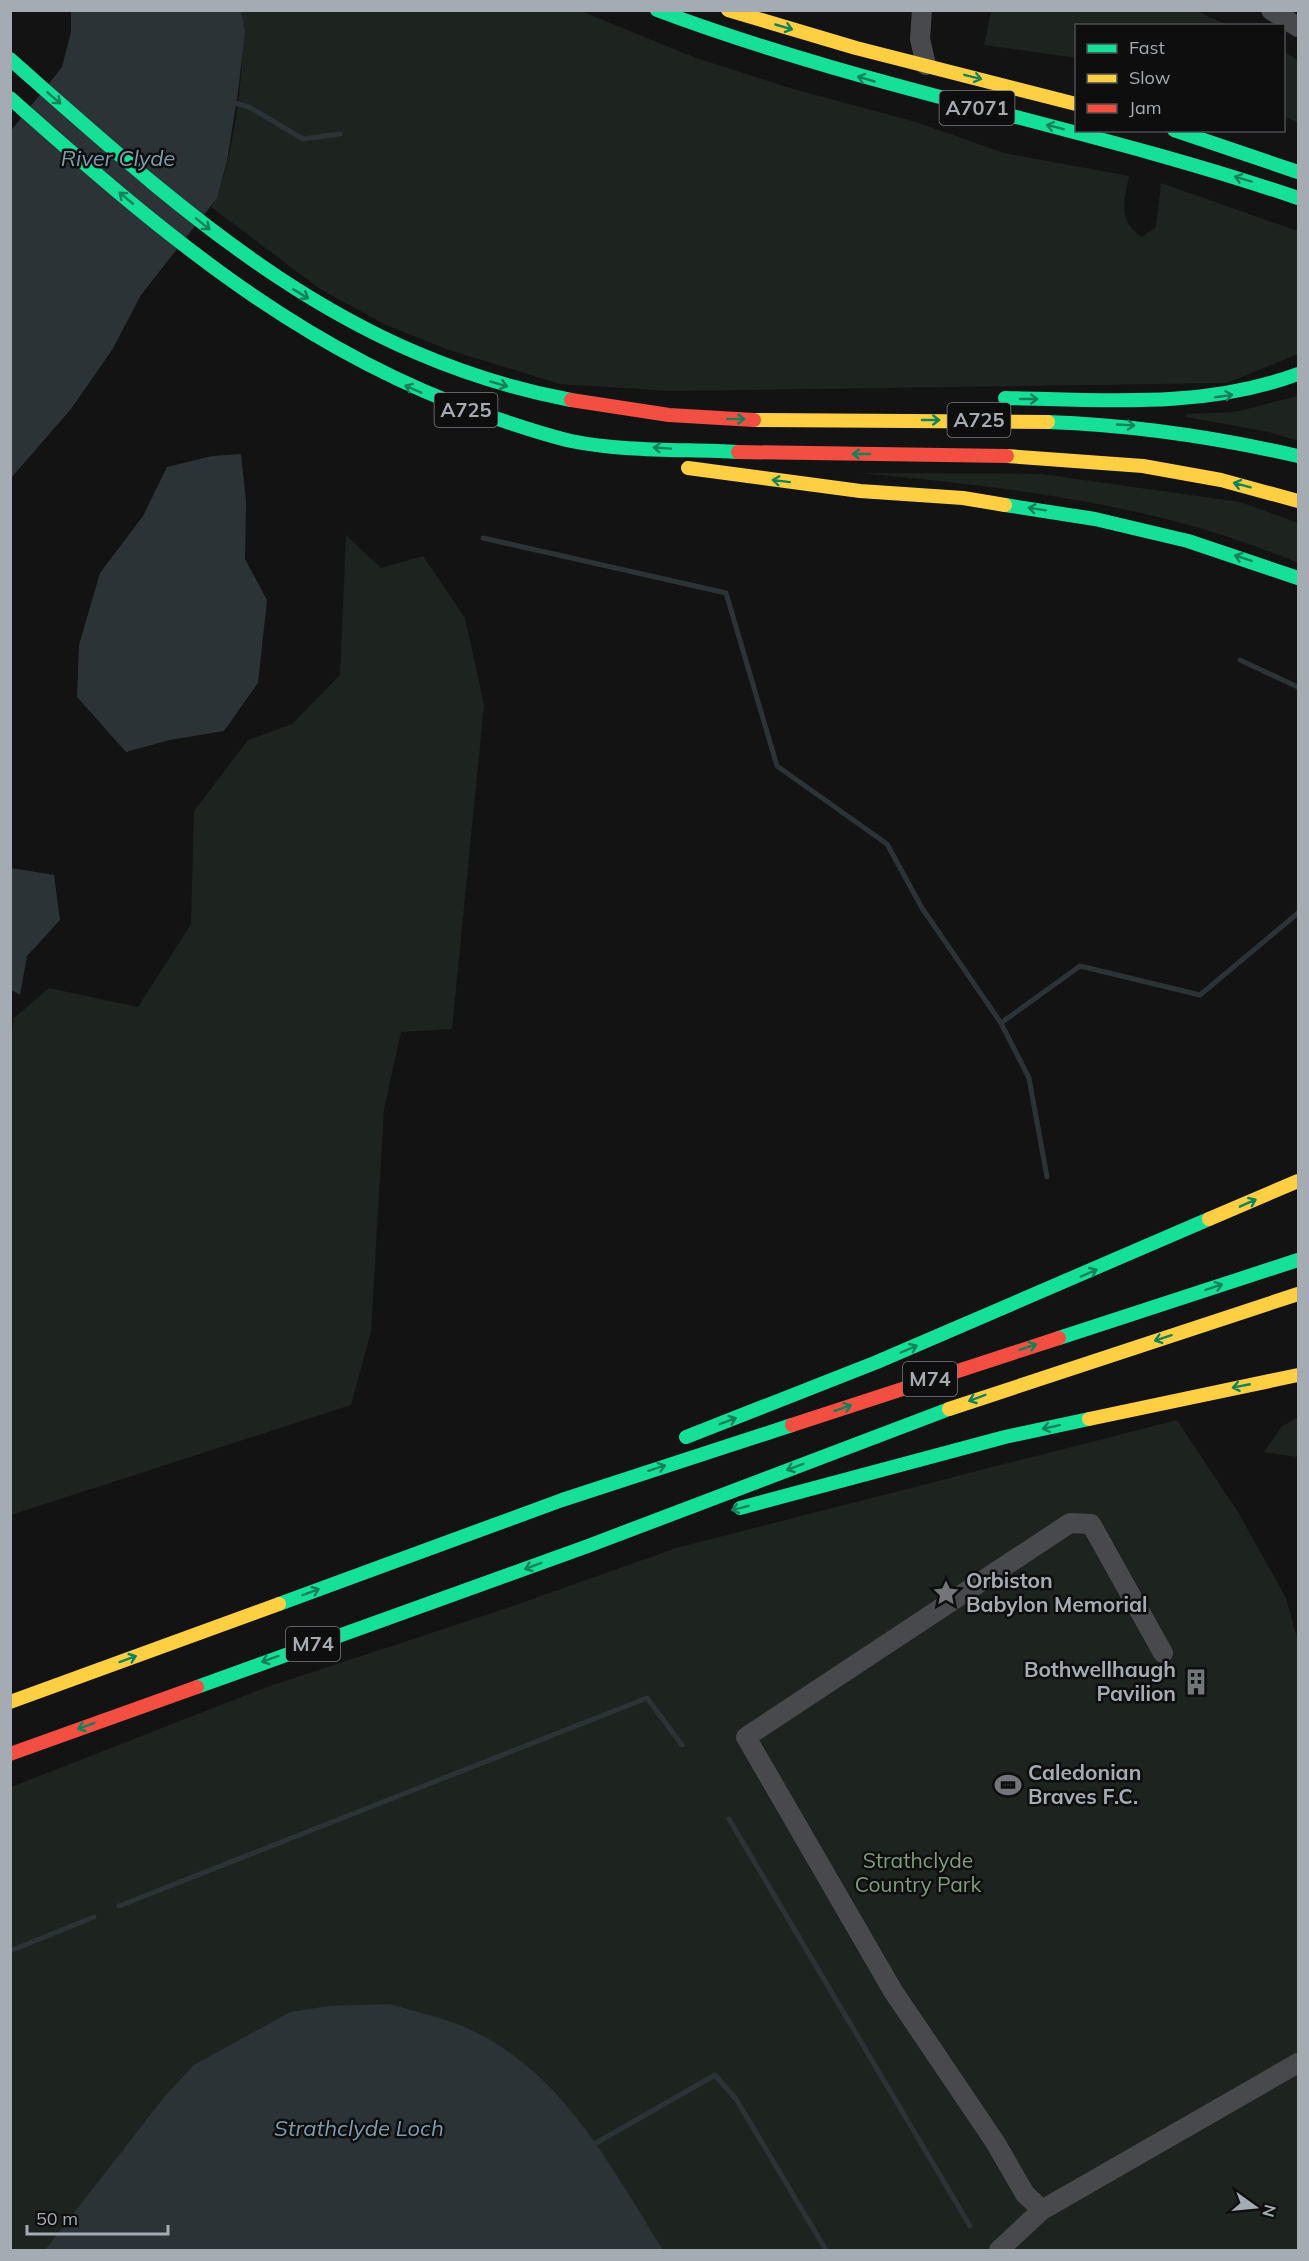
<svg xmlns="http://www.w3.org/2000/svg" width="1309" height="2261" font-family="Mulish,sans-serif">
	<rect width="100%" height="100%" fill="#131314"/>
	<path fill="#1d231e" d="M241 11H581L696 58 797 90 916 122 1004 153 1129 176C1124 201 1117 221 1142 237L1156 227 1161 183 1298 231V354L1227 383 670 391 560 384 446 349 384 324 320 289 211 207C233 174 248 50 241 11Z
		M991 11H1197L1228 25 1076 26V58L984 45Z
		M1284 52 1298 60V123L1284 116Z
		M1298 396V441L1269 432 1186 417 1187 414 1235 412Z
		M860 473 1041 474 1240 502 1298 523V563C1160 504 1008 487 860 473Z
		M346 535 381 568 423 556 465 618 484 705 452 1029 401 1032 384 1109 371 1332 351 1405 11 1515 10 1046 14 1018 49 988 138 1007 191 924 194 811 248 740 292 724 340 675Z
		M1298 1417V1457L1264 1452 1281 1427Z
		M1177 1420 1238 1512 1286 1598 1298 1641V2250H11V1787L264 1688 510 1607 676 1548Z"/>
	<path fill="#2b3337" d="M71 11H241L245 31 238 92 227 161 217 198 141 295 112 350 71 409 11 478 10 132 62 67 71 32Z
		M241 454 246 502 245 559 267 600 258 683 224 731 170 740 126 752 77 697 79 645 100 573 143 516 167 467 212 456Z
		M11 868 54 875 60 920 27 956 20 995 11 990Z
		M390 2004C416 2012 445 2018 469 2029 563 2072 611 2167 663 2250H45L165 2096 194 2065 290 2012 329 2006Z"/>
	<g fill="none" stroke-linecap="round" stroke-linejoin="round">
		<path stroke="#2b3337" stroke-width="5" d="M231 102 249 107 303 139 340 134
			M483 538 726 593 777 766 887 844 922 908 1001 1023 1029 1078 1047 1177
			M1240 660 1298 687
			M1001 1023 1080 966 1200 995 1298 913
			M729 1819 970 2226
			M119 1906 647 1698 682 1745
			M10 1951 94 1917
			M596 2143 715 2075 736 2099 826 2250"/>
		<path stroke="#48494c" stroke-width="20" d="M922 10 920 39 926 65
			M1271 10 1298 27
			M1042 2210 1025 2194 995 2142 893 1991 746 1737 1070 1523 1091 1524 1163 1653
			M999 2250 1042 2210 1298 2063"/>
		<path stroke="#16e098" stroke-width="14" d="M657 10C867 89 1086 126 1298 198
			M10 59C181 210 337 356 571 400
			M10 98C154 226 295 348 480 413 510 423 540 434 571 441 625 452 684 449 738 452
			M1174 130 1298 172
			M1005 398C1104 400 1203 409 1298 374
			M1048 422C1133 425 1215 437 1298 456
			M1005 505 1095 519 1188 541 1298 578
			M1059 1338 1298 1260
			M686 1437 877 1362 1209 1219
			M740 1508 1005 1437 1089 1419
			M279 1604 562 1500 792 1425
			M197 1687 588 1546 949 1409"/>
		<path stroke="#ffcf43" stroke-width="14" d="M728 10 856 48 1076 104
			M754 420 1048 422
			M1007 456 1143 466 1221 480 1298 501
			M688 468 860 491 963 498 1005 505
			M1209 1219 1298 1181
			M949 1409 1298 1294
			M1089 1419 1298 1375
			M10 1702 279 1604"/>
		<path stroke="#f24e42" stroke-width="14" d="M571 400 669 415 754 420
			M738 452 1007 456
			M792 1425 1059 1338
			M10 1754 197 1687"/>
	</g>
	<defs><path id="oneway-shaft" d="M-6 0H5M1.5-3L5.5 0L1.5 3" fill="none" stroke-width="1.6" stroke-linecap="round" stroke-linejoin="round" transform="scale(1.5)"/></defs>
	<g stroke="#12825a">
		<use href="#oneway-shaft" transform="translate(784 27) rotate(16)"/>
		<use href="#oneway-shaft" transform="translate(973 77) rotate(14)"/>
		<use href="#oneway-shaft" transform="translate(866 79) rotate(-164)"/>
		<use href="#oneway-shaft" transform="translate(54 98) rotate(41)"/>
		<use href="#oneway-shaft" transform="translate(1055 127) rotate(-166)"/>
		<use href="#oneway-shaft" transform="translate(1243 179) rotate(-163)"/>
		<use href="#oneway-shaft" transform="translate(126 198) rotate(-140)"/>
		<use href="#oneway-shaft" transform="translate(203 224) rotate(39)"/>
		<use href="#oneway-shaft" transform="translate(301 294) rotate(31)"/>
		<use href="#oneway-shaft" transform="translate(499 384) rotate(16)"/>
		<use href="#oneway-shaft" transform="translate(413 389) rotate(-156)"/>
		<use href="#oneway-shaft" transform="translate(1224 396) rotate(-8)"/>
		<use href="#oneway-shaft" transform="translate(1029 399)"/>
		<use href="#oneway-shaft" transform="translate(736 419) rotate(1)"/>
		<use href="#oneway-shaft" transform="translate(931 420)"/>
		<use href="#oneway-shaft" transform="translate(1126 425) rotate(3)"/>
		<use href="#oneway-shaft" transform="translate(662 448) rotate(-176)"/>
		<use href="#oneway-shaft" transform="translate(861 454) rotate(180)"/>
		<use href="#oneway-shaft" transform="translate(781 481) rotate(-173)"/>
		<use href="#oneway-shaft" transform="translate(1242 485) rotate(-165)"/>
		<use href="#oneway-shaft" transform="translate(1037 509) rotate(-171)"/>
		<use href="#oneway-shaft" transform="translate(1243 558) rotate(-162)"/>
		<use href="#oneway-shaft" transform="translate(1248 1203) rotate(-24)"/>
		<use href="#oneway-shaft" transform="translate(1089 1273) rotate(-24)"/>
		<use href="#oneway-shaft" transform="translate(1214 1287) rotate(-18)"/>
		<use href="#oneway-shaft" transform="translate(1163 1338) rotate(162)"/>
		<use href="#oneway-shaft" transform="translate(1028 1347) rotate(-18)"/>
		<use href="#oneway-shaft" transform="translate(909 1349) rotate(-23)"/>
		<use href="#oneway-shaft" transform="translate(1241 1386) rotate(169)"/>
		<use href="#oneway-shaft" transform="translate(977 1398) rotate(159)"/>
		<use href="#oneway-shaft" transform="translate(843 1408) rotate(-18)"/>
		<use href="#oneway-shaft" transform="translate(728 1421) rotate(-21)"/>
		<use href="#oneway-shaft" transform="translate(1051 1427) rotate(168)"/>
		<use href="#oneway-shaft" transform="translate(795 1467) rotate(159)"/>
		<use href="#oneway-shaft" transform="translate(657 1468) rotate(-18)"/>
		<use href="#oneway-shaft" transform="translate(740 1508) rotate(166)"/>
		<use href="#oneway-shaft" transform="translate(533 1566) rotate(160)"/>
		<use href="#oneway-shaft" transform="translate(311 1592) rotate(-20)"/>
		<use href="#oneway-shaft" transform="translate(128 1659) rotate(-20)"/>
		<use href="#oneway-shaft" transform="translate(270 1659) rotate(160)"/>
		<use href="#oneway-shaft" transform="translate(86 1726) rotate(160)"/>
	</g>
	<defs>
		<g id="sight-bare" transform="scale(2.07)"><path d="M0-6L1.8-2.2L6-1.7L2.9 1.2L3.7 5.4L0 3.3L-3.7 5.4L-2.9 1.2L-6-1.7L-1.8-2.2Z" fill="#72767b" stroke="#0e0e0f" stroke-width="2.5" paint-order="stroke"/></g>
		<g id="building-bare" transform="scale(2.07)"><path d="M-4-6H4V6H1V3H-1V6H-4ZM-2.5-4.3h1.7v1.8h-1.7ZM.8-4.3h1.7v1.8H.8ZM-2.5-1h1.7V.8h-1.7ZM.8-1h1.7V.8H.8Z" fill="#72767b" stroke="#0e0e0f" stroke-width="2.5" paint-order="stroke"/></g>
		<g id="stadium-bare" transform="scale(2.07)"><path d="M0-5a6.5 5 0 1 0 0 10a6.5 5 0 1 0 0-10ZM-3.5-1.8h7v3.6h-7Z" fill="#72767b" stroke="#0e0e0f" stroke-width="2.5" paint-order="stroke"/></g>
	</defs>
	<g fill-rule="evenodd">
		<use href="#sight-bare" x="946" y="1593"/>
		<use href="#building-bare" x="1196" y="1682"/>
		<use href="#stadium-bare" x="1008" y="1785"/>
	</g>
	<g text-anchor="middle" stroke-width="5" stroke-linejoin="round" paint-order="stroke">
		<g fill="#0e0e0f" stroke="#787c82" stroke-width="1.5">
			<rect x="939.5" y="91" width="75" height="34" rx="4.5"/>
			<rect x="434.5" y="393" width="63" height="34" rx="4.5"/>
			<rect x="947.5" y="403" width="63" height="34" rx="4.5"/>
			<rect x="903" y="1362" width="54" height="34" rx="4.5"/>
			<rect x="286" y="1627" width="54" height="34" rx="4.5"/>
		</g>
		<g font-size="20" font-weight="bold" fill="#a5abb3">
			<text x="977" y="115">A7071</text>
			<text x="466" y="417">A725</text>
			<text x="979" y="427">A725</text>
			<text x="930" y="1386">M74</text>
			<text x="313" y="1651">M74</text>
		</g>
		<g font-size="21" font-weight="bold" fill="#a5abb3" stroke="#0e0e0f" text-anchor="start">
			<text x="966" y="1588">Orbiston<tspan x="966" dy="24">Babylon Memorial</tspan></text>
			<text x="1176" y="1677" text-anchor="end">Bothwellhaugh<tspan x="1176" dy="24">Pavilion</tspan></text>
			<text x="1028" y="1780">Caledonian<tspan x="1028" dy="24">Braves F.C.</tspan></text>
		</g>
		<g font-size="21" fill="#7f9d7e" stroke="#0e0e0f">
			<text x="918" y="1868">Strathclyde<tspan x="918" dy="24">Country Park</tspan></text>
		</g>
		<g font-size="22" font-style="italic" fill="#7f9bab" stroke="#0e0e0f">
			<text x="118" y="166">River Clyde</text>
			<text x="359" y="2136">Strathclyde Loch</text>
		</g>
	</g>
	<rect width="1309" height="2261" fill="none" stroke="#a5abb3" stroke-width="24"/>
	<rect x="1075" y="24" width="210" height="108" fill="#0e0e0f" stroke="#4a4d51" stroke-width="1.5"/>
	<rect x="1087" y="44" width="30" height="9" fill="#16e098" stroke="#4a4d51" stroke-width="1.5"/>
	<text x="1129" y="54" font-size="18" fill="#a5abb3">Fast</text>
	<rect x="1087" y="74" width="30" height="9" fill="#ffcf43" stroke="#4a4d51" stroke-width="1.5"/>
	<text x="1129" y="84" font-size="18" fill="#a5abb3">Slow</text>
	<rect x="1087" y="104" width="30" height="9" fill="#f24e42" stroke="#4a4d51" stroke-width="1.5"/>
	<text x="1129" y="114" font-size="18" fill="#a5abb3">Jam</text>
	<g transform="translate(1255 2207) rotate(105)" stroke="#0e0e0f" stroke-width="4.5" paint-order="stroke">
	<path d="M0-4.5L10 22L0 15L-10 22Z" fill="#a5abb3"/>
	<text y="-9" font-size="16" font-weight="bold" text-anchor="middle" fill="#a5abb3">N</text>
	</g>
	<path d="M27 2225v9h141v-9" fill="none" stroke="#a5abb3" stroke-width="3"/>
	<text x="36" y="2225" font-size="18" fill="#a5abb3" stroke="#0e0e0f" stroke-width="4.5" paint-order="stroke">50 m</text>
</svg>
